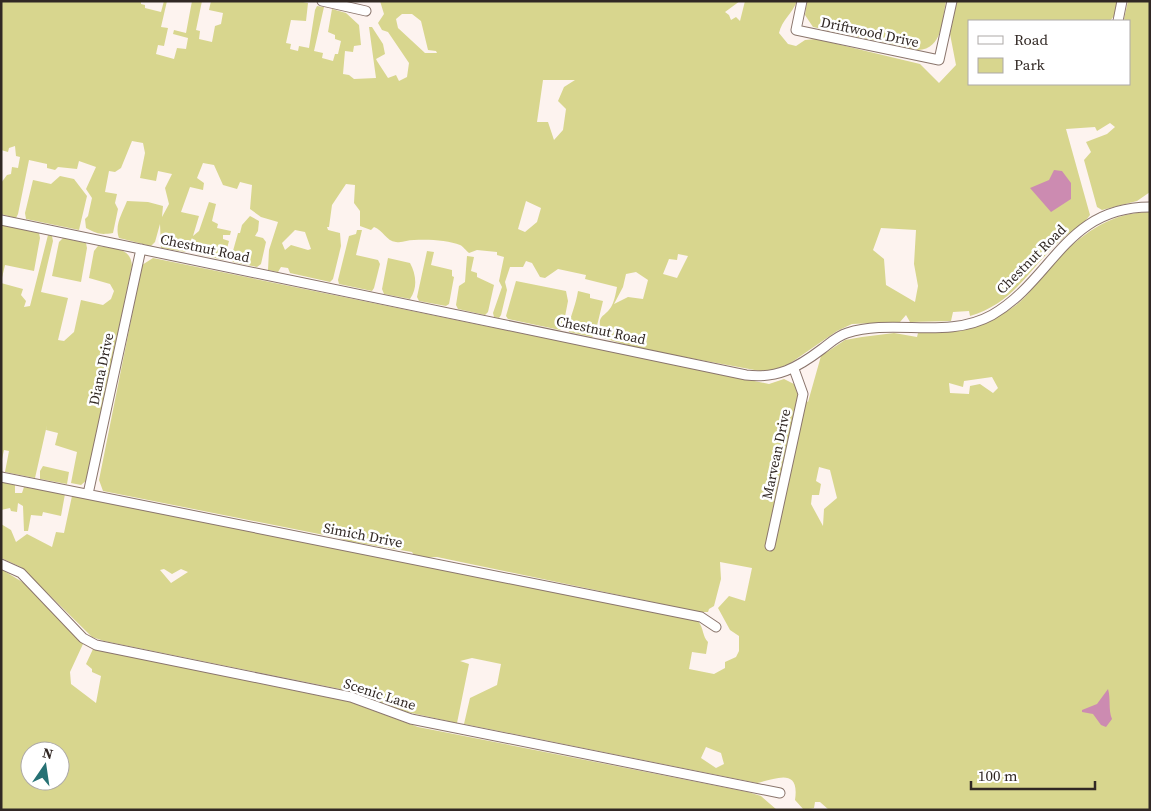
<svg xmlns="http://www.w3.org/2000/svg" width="1151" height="811" font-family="'Source Serif 4',serif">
	<rect width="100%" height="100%" fill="#fdf3ef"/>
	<path fill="#d8d68e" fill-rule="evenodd" d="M1 1H141V4L145 5V8L161 12 164 1H167L161 27 168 28 164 46 158 45 156 54 174 59 177 48 186 49 188 38 173 34 174 30 186 33 192 1H202L196 30 200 31 199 39 212 42 215 26 221 24 223 13 209 10 211 1H298L308 3 306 21 291 20 286 43 291 44 290 49 298 51 299 46 309 48 315 10 317 6 324 7 314 51 323 53 322 58 333 61 335 54H338L341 41 335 39V35L328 32 332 9 346 13 359 25 361 45 354 46 353 52 345 51 343 74 349 75 354 79 376 78 369 27H372L383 44 385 54 376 59 377 61 388 78 396 75 399 81 407 77 409 63 388 32 382 30 378 23 384 14 380 1H740L725 12 729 15 731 20 736 17 740 21 745 1H797C792 14 782 20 779 33L788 44 796 46 805 40 816 39 920 64 939 83 956 65 950 34 957 1H1118L1114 16 1110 21H970V84H1130V21H1125L1124 19 1128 1H1150V192L1137 201 1102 210 1097 207 1084 160 1091 152 1086 142 1107 134 1115 127 1110 123 1097 131 1095 127 1066 129 1090 215C1084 225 1069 232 1061 240 1028 269 1015 303 970 316L969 311 953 312 951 321 910 322 906 315 900 322 852 324 837 331 789 364 773 370 760 371 641 349 603 338C594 311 606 320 613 303 615 298 616 292 617 287L585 279 586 275 558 269 545 278 540 277 532 263 526 261 523 267H510L505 282 507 290 501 315 499 318 494 317 493 313 502 287 499 281 504 257 497 255V252L477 250 469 253C466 251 463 246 460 245 449 240 427 239 414 240 407 240 403 243 396 242 386 241 383 230 374 227L371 230 360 226V211L354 203 355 185 346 184 332 205 329 227H327L328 230 340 233 341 246 333 279 330 282 290 273 288 268 281 267 278 272 268 270 269 250 278 222 261 217 250 209 252 185 240 182 237 189 223 185 214 165 203 163 197 178 204 183 203 190 190 187 181 212 199 216 193 236 199 231 209 202 216 204 212 221 218 224 217 228 231 231 230 235H223V239L229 241 224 260 197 254 196 244 192 238 186 252 161 248 160 224 155 242 151 246 119 238C114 225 123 212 127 201L148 202 163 206 162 217 169 204 165 188 172 174 158 171 156 181 140 178 145 153 143 143 132 141 121 168 115 172 109 171 105 192 117 194 115 203 118 209 113 233C100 235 98 234 86 228L85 219 88 216 92 198 86 189 96 167 79 161 77 169 58 167 55 170 47 168V164L29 160 18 214 16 218 1 214V183L7 175 11 174 12 167 18 168 20 157 16 156 15 146 9 148 8 152 1 150ZM402 14H412L421 21 428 50 436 51 437 53H425L398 28 396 19ZM543 80H575L564 87 558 101 566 109 563 130 554 140 548 122H537ZM526 201 541 208 537 222 525 232 518 229ZM881 228 916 230 914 264 918 286 915 302 886 285 884 259 873 250ZM295 230 305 232 311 249 308 250 291 245 285 250 282 243ZM678 254 688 256 677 278 663 274 669 259 677 260ZM636 272 648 280 643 299 628 297 614 304 623 287 626 274Z
		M807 1H946C942 20 943 49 918 50L813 27 805 15Z
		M60 176 74 179 87 196 79 230 26 219 25 213 33 180 51 184Z
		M1150 212V810H829L820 802H815L814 808 804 810 795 800C800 767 776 779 757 783L464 724 470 698 497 685 501 664 472 658 460 661 469 664 457 723 407 712 350 691 104 641 92 637 21 567 1 558V524L11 530 16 542 27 534 52 547 56 532 64 533 72 496 698 621C704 628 702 636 708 642L706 654 692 652 689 669 714 674 725 668V662L736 657 739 651V636L730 630 718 608 729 596 745 601 752 568 720 562 721 579 714 606 709 609 708 612H700L437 557 416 558 412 552 347 541 339 538 103 491 99 480 142 265 153 258 769 384 784 379 796 385 797 393 808 402 821 356 845 340 862 337 894 333 917 337 918 333C955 333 986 327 1016 305 1028 296 1037 282 1047 271 1074 240 1106 212 1150 212ZM992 377 998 388 993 393 980 384 970 386 969 394 950 393 949 383 963 387 964 381ZM819 467 830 470 837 498 824 509 823 526 811 504 812 495H819L821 484 816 481ZM164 569 172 574 181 569 188 572 171 583 160 570ZM706 747 721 753 724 764 716 768 701 758Z
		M250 216 259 221 258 231 255 236 263 238 266 242 261 264 257 267 233 262 231 258 238 233H240L242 225Z
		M1 225 39 233 40 238 34 271 5 265 1 282Z
		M357 230H362L356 255 378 260 380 264 374 288 372 291 339 284 338 280 349 236 356 234Z
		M48 235 52 236 53 241 41 292 68 298 58 340 64 341 74 332 81 300 103 305 111 299 114 291 110 284 89 278 94 251 98 246C114 249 131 247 132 266L87 480 81 485 71 483 77 452 55 445 58 433 46 430 47 425 35 478 5 472 9 451 4 450 1 464V283L23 289 21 295 26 301 24 307 30 306Z
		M63 238 86 243 87 248 81 282 52 276 59 242Z
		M427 251 434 252 431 265 452 270V276L454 277 449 304 446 306 419 301 417 297Z
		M467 256 474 257 471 271 477 273V277L494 285 488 312 485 315 458 309 456 305 459 286 465 282Z
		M388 258 410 263C416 274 418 288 410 299L384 294 382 289Z
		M516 281 566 291 568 301 563 327 560 330 508 319 506 316Z
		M578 291 590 294V298L603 301 595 334 592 337 569 332 568 328C571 315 576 304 578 291Z
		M43 466 69 472 67 484 40 479V471Z
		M1 482 15 485V493H22L24 487 65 494 61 516 43 512 42 516 31 515 28 531H24L23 506 18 503 17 512 11 511 10 508 1 510Z
		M1 569 24 583 83 644 70 672 71 684 96 703 101 676 92 672V669L86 664 93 649 350 702 418 727 748 792 761 796 777 810H1ZM30 751H60V781H30Z"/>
	<path fill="#cc8bb1" d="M1054 170 1062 171 1071 183V199L1051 212 1030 188 1049 180Z
		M1108 689C1111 699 1108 709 1112 719L1106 727 1101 725 1093 714 1082 712V710L1097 704Z"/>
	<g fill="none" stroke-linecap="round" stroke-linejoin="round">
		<g stroke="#8a756c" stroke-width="11">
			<path id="minor" d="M322 1 366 11
				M802 1 796 30 939 60 952 1
				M1118 21 1122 1
				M1 220 746 375C777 379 797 368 822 349 830 343 837 336 847 333 894 318 947 340 992 315 1053 280 1065 207 1150 207
				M1 477 701 617 716 627
				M88 494 141 249
				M770 546 803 394 794 369
				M1 564 21 573 83 638 96 645 351 697 411 719 780 793"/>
		</g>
		<use href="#minor" stroke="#fff" stroke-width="9"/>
	</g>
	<g text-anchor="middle" stroke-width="5" stroke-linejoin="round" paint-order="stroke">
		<g font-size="14" fill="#312824" stroke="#fff">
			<text transform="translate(870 32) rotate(12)" y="5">Driftwood Drive</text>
			<text transform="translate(205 248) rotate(12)" y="5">Chestnut Road</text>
			<text transform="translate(1031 259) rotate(-45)" y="5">Chestnut Road</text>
			<text transform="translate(601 330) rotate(12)" y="5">Chestnut Road</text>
			<text transform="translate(101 369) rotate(-78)" y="5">Diana Drive</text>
			<text transform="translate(776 454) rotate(-78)" y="5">Marvean Drive</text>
			<text transform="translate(363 535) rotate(11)" y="5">Simich Drive</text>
			<text transform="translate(380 694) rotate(18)" y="5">Scenic Lane</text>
		</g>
	</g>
	<rect width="1151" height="811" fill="none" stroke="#312824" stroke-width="5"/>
	<rect x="968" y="20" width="162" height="65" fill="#ffffff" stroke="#ada9a7"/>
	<rect x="978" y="36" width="25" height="8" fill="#ffffff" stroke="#ada9a7"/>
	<text x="1014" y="45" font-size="15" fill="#312824">Road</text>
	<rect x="978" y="58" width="25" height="15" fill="#d8d68e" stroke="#ada9a7"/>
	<text x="1014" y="70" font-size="15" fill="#312824">Park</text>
	<g transform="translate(45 766) rotate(13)"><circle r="24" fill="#ffffff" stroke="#ada9a7"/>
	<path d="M0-4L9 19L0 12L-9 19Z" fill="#267174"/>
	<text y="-8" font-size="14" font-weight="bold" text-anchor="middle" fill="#312824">N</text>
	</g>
	<path d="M971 781v8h124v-8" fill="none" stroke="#312824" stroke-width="2.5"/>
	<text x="978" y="781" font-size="15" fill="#312824" stroke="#ffffff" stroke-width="4" paint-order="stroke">100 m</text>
</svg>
